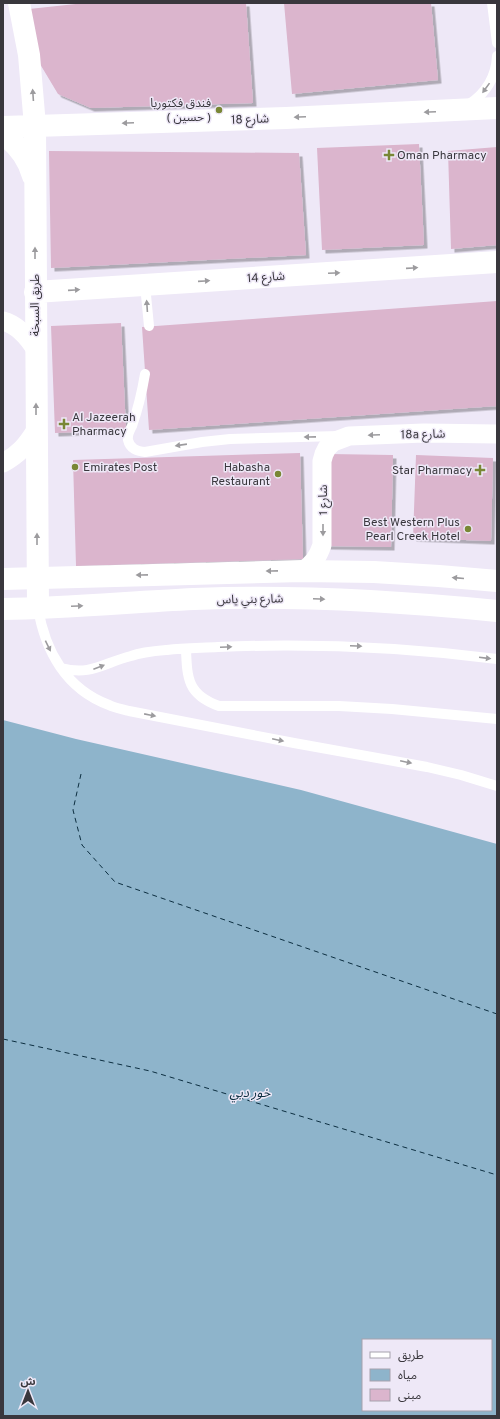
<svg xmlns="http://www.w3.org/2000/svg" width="500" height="1419" font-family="Overpass,'Noto Sans Arabic',sans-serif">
	<defs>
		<filter id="shadow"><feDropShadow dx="3.5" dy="3.5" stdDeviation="0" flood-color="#0004"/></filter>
	</defs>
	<rect width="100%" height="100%" fill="#eee8f7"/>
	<path fill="#8eb4cb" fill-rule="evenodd" d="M3 720 76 739 301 790 497 844V1416H3ZM363 1340H491V1410H363Z"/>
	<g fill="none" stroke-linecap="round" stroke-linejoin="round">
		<path stroke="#0c2e40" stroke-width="1" stroke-dasharray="5 4" stroke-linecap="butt" d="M81 774 73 810 82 845 115 882 497 1014
			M3 1039 150 1071 497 1175"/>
	</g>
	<path fill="#dbb5cd" filter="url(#shadow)" d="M85 3H246L253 103 91 108 58 94 37 59 29 9Z
		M284 3H431L438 80 292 94Z
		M419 144 424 245 322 250 317 148Z
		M497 147V245L451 249 448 151Z
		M49 151 299 153 306 255 51 268Z
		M497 301V406L149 430 142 327Z
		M121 323 126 430 55 433 51 326Z
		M300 453 303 559 76 566 73 460Z
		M329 454 393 455 391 547 327 546Z
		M416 455 493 458 491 541 413 538Z"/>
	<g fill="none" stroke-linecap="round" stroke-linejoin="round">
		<path stroke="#fff" stroke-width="10" d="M492 3 497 43
			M468 105C485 94 496 78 497 56
			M145 285 149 326
			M145 374C142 392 138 409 132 426 130 430 127 435 128 440 130 449 137 451 145 452L202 442 230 439 339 436
			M38 608C45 651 66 689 109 705 115 708 122 709 129 711L294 743 427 767 461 775 497 786
			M186 649C187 679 188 695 219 706H339L392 709 497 719
			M61 668C91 676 103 663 131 656 142 652 155 651 167 650 184 648 201 648 218 647 314 643 402 647 497 659"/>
		<path stroke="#fff" stroke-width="19" d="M3 321C18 325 28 337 36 350
			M3 463C19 454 26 446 36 430
			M302 571C313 564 318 557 322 545V461L324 454 327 448 333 442 349 436 424 433 497 434"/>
		<path stroke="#fff" stroke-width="22" d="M19 3 29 55 35 126 38 608
			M3 127 286 118 497 108
			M3 134C18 145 28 158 33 176
			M35 292 497 262"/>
		<path stroke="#fff" stroke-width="22" d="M3 579 302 571 374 572 439 576 497 581
			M3 609C67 608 130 602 194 599 295 595 396 601 497 611"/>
	</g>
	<defs><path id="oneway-solid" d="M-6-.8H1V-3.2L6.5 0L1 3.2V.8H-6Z"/></defs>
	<g fill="#9c9b9e">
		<use href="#oneway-solid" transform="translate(486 88) rotate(126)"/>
		<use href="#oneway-solid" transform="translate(33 95) rotate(-94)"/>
		<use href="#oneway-solid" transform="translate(430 112) rotate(177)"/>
		<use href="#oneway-solid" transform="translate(300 117) rotate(178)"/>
		<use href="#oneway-solid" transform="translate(128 123) rotate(178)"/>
		<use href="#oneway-solid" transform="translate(35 253) rotate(-90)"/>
		<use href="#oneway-solid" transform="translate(412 268) rotate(-4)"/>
		<use href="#oneway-solid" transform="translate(334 273) rotate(-3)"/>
		<use href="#oneway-solid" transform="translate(204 281) rotate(-4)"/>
		<use href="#oneway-solid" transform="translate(74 290) rotate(-4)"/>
		<use href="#oneway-solid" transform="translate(147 306) rotate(-94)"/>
		<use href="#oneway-solid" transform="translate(36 409) rotate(-90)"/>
		<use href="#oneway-solid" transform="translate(374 435) rotate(178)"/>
		<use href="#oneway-solid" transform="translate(310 437) rotate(179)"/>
		<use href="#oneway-solid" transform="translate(181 445) rotate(172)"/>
		<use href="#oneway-solid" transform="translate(323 530) rotate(90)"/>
		<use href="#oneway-solid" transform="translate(37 539) rotate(-90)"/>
		<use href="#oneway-solid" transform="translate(272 571) rotate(179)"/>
		<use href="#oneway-solid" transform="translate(142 575) rotate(179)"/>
		<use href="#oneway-solid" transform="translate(458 578) rotate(-175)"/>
		<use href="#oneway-solid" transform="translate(319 599) rotate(2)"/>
		<use href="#oneway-solid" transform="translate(77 606) rotate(-3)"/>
		<use href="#oneway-solid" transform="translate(48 646) rotate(64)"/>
		<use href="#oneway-solid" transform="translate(356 646) rotate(2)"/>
		<use href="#oneway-solid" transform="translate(226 647) rotate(-2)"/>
		<use href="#oneway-solid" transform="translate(485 658) rotate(7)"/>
		<use href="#oneway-solid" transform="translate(99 667) rotate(-21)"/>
		<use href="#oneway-solid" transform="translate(150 715) rotate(11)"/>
		<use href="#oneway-solid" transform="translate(278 740) rotate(12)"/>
		<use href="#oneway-solid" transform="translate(406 762) rotate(12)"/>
	</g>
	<g fill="#798735" stroke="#eee8f7" stroke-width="1.5">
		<circle cx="219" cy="110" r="4"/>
		<path d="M387 149h4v4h4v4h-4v4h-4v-4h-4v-4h4z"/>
		<path d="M62 418h4v4h4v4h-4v4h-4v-4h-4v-4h4z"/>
		<circle cx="75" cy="467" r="4"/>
		<path d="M478 464h4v4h4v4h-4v4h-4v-4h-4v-4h4z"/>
		<circle cx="278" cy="474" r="4"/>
		<circle cx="468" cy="529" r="4"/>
	</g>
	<g text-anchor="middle" stroke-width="3" stroke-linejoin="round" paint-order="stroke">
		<g font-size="12" fill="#39373d" stroke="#eee8f7" text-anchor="end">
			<text x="211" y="107">فندق فكتوريا<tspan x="211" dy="14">( حسين )</tspan></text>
			<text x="397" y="159" text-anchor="start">Oman Pharmacy</text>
			<text x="72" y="421" text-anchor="start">Al Jazeerah<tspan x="72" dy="14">Pharmacy</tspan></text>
			<text x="83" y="471" text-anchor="start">Emirates Post</text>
			<text x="270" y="471">Habasha<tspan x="270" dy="14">Restaurant</tspan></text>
			<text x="472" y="474">Star Pharmacy</text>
			<text x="460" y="526">Best Western Plus<tspan x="460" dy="14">Pearl Creek Hotel</tspan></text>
		</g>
		<g font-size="12" fill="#39373d" stroke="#eee8f7">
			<text transform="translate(250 119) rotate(-2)" y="4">شارع 18</text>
			<text transform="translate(266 277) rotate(-4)" y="4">شارع 14</text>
			<text transform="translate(35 305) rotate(-90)" y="4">طريق السبخة</text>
			<text transform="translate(423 434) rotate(-1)" y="4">18a شارع</text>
			<text transform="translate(323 500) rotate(-90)" y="4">شارع 1</text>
			<text transform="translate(250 599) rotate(-1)" y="4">شارع بني ياس</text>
		</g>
		<g font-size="13" font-style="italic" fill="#0c2e40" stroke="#eee8f7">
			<text x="250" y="1097">خور دبي</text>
		</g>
	</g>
	<rect width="500" height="1419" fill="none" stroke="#39373d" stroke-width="8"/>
	<rect x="362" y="1339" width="130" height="72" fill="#eee8f7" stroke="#a6a1ad"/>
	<rect x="370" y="1352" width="20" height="6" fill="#ffffff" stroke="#a6a1ad"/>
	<text x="398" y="1359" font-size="12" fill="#39373d">طريق</text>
	<rect x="370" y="1369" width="20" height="12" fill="#8eb4cb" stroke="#a6a1ad"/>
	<text x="398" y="1379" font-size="12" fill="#39373d">مياه</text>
	<rect x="370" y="1389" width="20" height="12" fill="#dbb5cd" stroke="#a6a1ad"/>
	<text x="398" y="1399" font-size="12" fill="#39373d">مبنى</text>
	<g transform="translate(28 1391)" stroke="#eee8f7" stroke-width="3" paint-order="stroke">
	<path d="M0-3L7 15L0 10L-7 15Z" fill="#39373d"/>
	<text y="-6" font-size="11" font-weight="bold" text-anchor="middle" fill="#39373d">ش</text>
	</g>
</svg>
